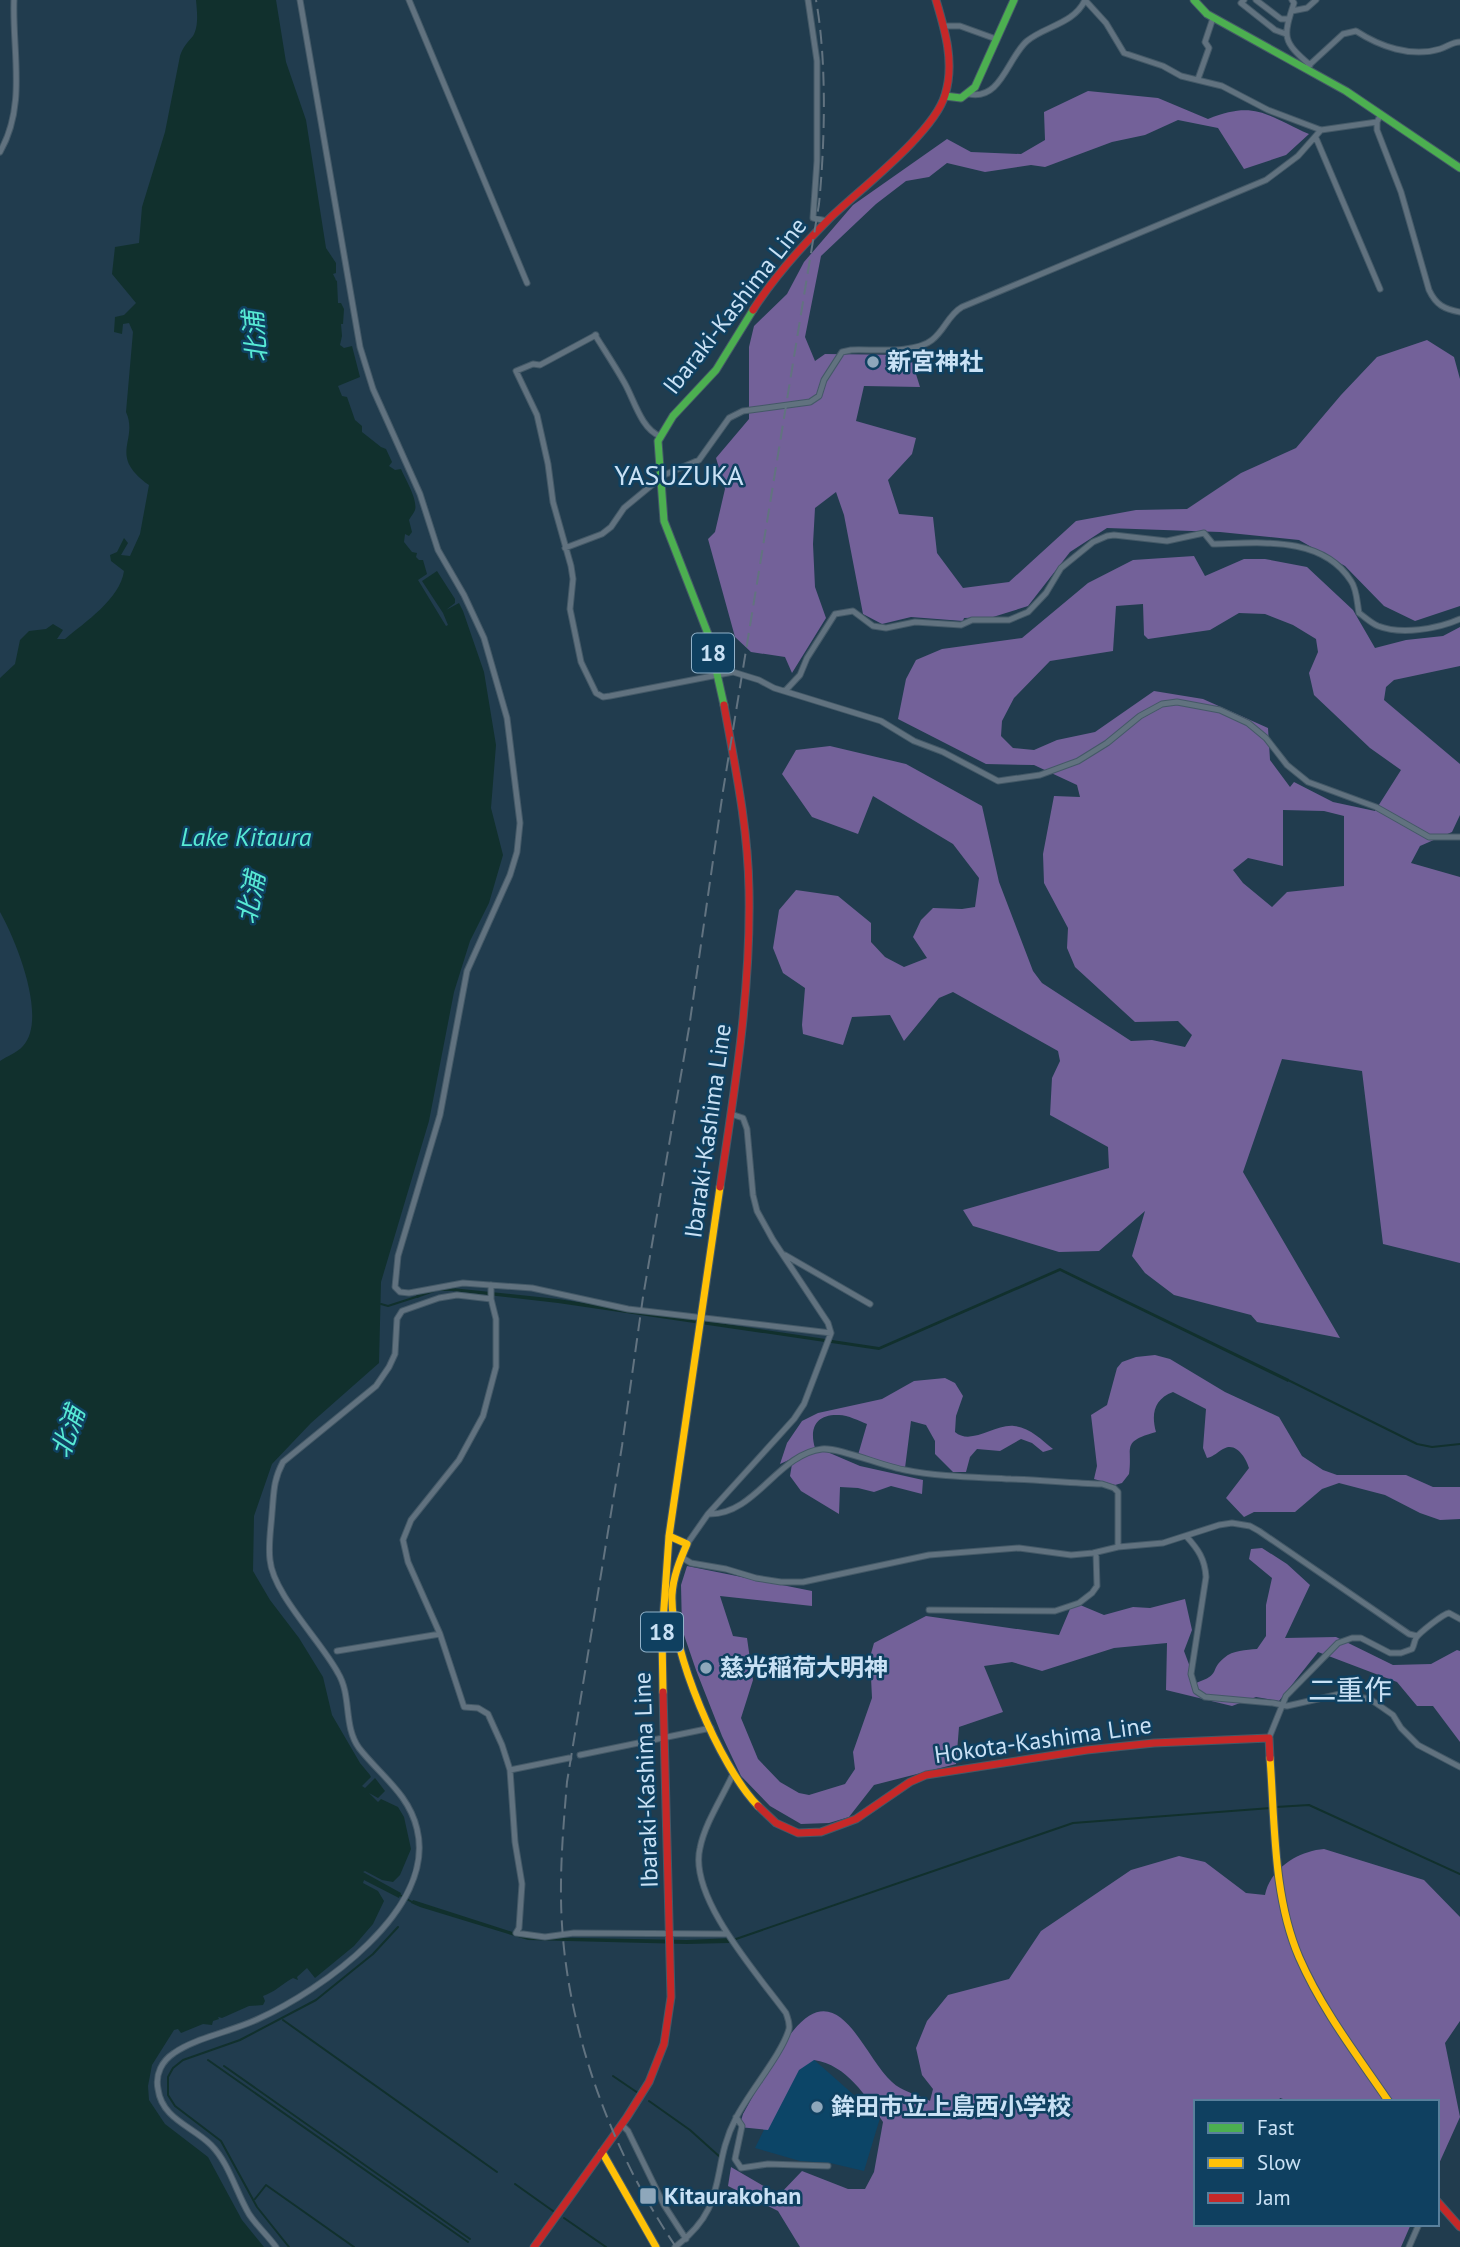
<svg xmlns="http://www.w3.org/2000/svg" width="1460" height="2247" font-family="'PT Sans','Noto Sans JP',sans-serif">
	<rect width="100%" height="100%" fill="#213c4e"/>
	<path fill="#0c4567" d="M803 2050 880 2118 864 2171 830 2163 800 2161 755 2148Z"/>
	<path fill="#736199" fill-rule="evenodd" d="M1088 91 1158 98 1208 119C1255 100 1266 115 1309 134L1286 155 1244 169 1218 128 1178 120 1145 135 1112 142 1045 167 1031 165 985 172 947 163 929 177 906 181 876 204 821 256 805 337 815 361 825 354 910 355 920 387 864 386 856 421 916 438 912 454 888 480 899 514 933 517 937 553 963 588 1009 582 1076 521 1136 510 1187 509 1241 473 1296 448 1341 395 1377 357 1427 340 1454 357 1460 379V606L1415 621 1384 606 1345 566 1299 540 1220 532 1107 528 1070 552 1028 606 993 617 964 618 963 621 911 617 882 624 863 614 844 515 836 492 815 508 813 544 815 587 826 618 792 673 785 657 751 652 735 637 708 539 715 532 725 489 716 458 749 419V347L754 326 787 294 804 262 853 205 947 139 971 152 1021 154 1045 140 1044 112Z
		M1194 556 1205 576 1244 559H1265L1307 567 1353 610 1375 648 1406 640 1443 636 1460 627V666L1394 680 1386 687 1384 700 1460 764V815L1452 832 1420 846 1411 863 1460 877V1263L1383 1244 1362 1071 1282 1059 1243 1172 1340 1338 1257 1322 1251 1315 1174 1295 1145 1273 1132 1256 1145 1211 1099 1251 1059 1252 973 1226 963 1210 1109 1168 1108 1147 1050 1115 1052 1078 1060 1061 1058 1051 953 992 939 998 904 1041 890 1015 852 1017 843 1045 803 1034 802 1025 805 988 783 973 773 948 779 910 796 890 838 896 871 923V942L885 957 904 967 927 958 913 937 921 920 933 908 962 909 975 907 979 878 953 844 873 796 858 834 812 817 782 774 796 750 830 746 906 764 982 806 999 882 1033 971 1042 983 1131 1041 1152 1040 1185 1047 1192 1035 1178 1021 1135 1022 1075 967 1067 948 1068 928 1044 883 1043 854 1054 796 1080 797 1077 785 1034 765 986 764 898 719 906 679 916 660 942 649 1022 638 1088 583 1133 560ZM1143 604 1144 635 1148 639 1210 630 1239 613 1265 614 1293 625 1316 639 1318 652 1309 673 1314 695 1370 748 1401 770 1375 811 1333 802 1294 782 1290 787 1270 760 1268 728 1203 699 1154 691 1095 732 1057 740 1034 750 1013 748 1001 736 1002 721 1014 698 1050 661 1113 651 1116 606ZM1283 810 1324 811 1344 816V886L1287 892 1272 907 1243 883 1233 870 1248 858 1283 866Z
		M1155 1355 1170 1359 1225 1392 1279 1417 1302 1456 1323 1470 1337 1475H1406L1433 1487H1460V1519L1440 1520 1420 1513 1385 1495 1339 1483 1322 1489 1295 1512H1254L1244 1517 1226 1498 1249 1468C1246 1458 1236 1441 1223 1449 1217 1452 1215 1456 1207 1458L1203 1448 1206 1409 1173 1392C1154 1399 1151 1414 1156 1432 1120 1442 1133 1447 1129 1474L1122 1483 1115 1485 1094 1479 1097 1466 1091 1415 1107 1405 1117 1368 1122 1362 1136 1357Z
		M945 1378 955 1383 963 1396 956 1416 955 1432C971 1446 994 1424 1014 1426 1029 1427 1042 1440 1053 1449L1043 1452 1032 1443 1021 1439 1000 1451 977 1449 970 1457 966 1472H953L935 1454V1441L926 1425 911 1421 905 1468 858 1455 867 1424C859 1421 848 1415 839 1415 816 1414 809 1428 815 1448L780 1464 787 1443 802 1421 818 1413 882 1399 914 1381Z
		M825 1451 860 1466 923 1480 922 1494 891 1486 874 1492 858 1488 840 1487 839 1514 801 1491 790 1476 792 1464 804 1455Z
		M1262 1548 1287 1564 1310 1585 1285 1638 1336 1637 1393 1665 1431 1664 1457 1650 1460 1651V1742L1433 1706H1417L1397 1682 1318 1652 1279 1701 1256 1697 1232 1706 1166 1690 1167 1643 1114 1648 1042 1671 1012 1662 984 1666 1003 1712 959 1727 956 1764 874 1785 849 1817 829 1823 801 1824 770 1806 741 1776 722 1736 696 1670 682 1629 681 1585 687 1566 812 1591V1606L720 1596 733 1636 747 1638 753 1680 741 1718 758 1759 780 1782 799 1793 809 1795 845 1784 855 1769 853 1752 872 1698 870 1657 874 1643 926 1616 1059 1635 1073 1602 1104 1615 1133 1607 1150 1608 1185 1599 1192 1630 1184 1651 1196 1683C1222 1674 1209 1670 1224 1658 1233 1650 1246 1650 1257 1649L1266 1636V1605L1272 1578 1249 1559 1251 1549Z
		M1324 1849 1424 1880 1460 1917V2021L1445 2043 1460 2117 1437 2168V2102H1292L1280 2098 1278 2102H1196V2224H1411L1401 2247H800L778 2211 728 2186 731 2167 779 2195 802 2171 848 2189H865L874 2172 883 2122C866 2096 847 2065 814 2060L799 2070 768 2130 739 2127 743 2114C757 2089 775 2052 793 2031 839 1974 863 2056 892 2082 901 2091 919 2095 930 2101L933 2089 922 2075 916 2048 927 2021 948 1995 1009 1979 1041 1931 1131 1870 1179 1856 1205 1862 1246 1893 1265 1895C1270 1869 1298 1851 1324 1849Z"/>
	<path fill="#11302d" d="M196 0H276L286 62 306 120 326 248 336 263V273L333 274 336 280 334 279 337 281 338 303H341L344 309 343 324H341L342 336 340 345 344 348 352 346 360 377 338 386 342 396 347 397 355 420 362 426V432L381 447 386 449 392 462 389 466 395 470 401 469C405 479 418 499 415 510 414 513 411 516 409 520L412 532 409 536 405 534 404 542 412 552 417 553 416 557 419 560H423L427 574 418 580 446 626 448 625 443 613 422 581 437 571 455 599V603L446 610 459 603 463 611 484 672 496 745 491 808 503 855 489 903 470 941 454 992 429 1121 381 1282 379 1363 311 1423 272 1464 254 1516 253 1571 270 1600 299 1638 323 1677 332 1715 360 1763 370 1775 371 1777 362 1786 365 1788 375 1778 385 1791 378 1798 369 1793 378 1802 381 1799 398 1807 404 1817 411 1849 400 1875 393 1882 382 1880 365 1871 363 1872 401 1893 399 1898 364 1880 363 1883 378 1891 384 1901 373 1924 354 1946 315 1978 307 1968 297 1977 298 1980 293 1978C282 1984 275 1992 263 1996L265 2001 263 2005 249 2006 222 2018 218 2017 219 2019 213 2021 212 2025 203 2024 181 2033 178 2029 174 2030 152 2065 148 2086 149 2100 165 2124 208 2157 242 2220 264 2247H0V1061C7 1056 17 1053 23 1046 48 1019 16 940 0 912V678L15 664 20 640 29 631 46 629 53 624 63 630 57 639H65C85 622 120 599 124 571L111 561 110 555 117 552 124 538 128 543 121 555 130 556 140 534 149 485C107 455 139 441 126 412L133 332 129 323 123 324 122 334 114 332 115 317 124 315 136 303 112 274 115 247 139 243 142 207 165 132 180 56C183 47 187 43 193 36 199 26 197 11 196 0Z
		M1060 1268 1289 1379 1288 1382 1060 1271 879 1350 558 1303 452 1291H437L417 1298 416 1295 437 1288H452L558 1299 879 1347Z
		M413 1900 528 1937 687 1940 734 1938 736 1940 729 1943 687 1944 528 1940 420 1907 411 1903Z"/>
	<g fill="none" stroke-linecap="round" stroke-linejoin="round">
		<path stroke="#11302d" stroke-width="2" d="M381 1304 388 1306 419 1296
			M1288 1380 1417 1444 1432 1447 1460 1444
			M1276 1807 1309 1805 1460 1874
			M398 1894 412 1902
			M736 1939 1073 1823 1271 1808
			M283 2020 497 2172
			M208 2060 468 2242
			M224 2066 470 2239
			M613 2076 638 2093
			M649 2101 690 2130 720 2157
			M609 2172 652 2247
			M515 2184 553 2211
			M255 2199 266 2185 354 2247
			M564 2218 606 2247
			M289 2247 257 2207 221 2141 175 2106 168 2095V2077L173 2068 183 2060 240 2040 316 2000 373 1954 398 1927"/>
		<g stroke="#445967" stroke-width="7">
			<path id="street" d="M300 0 360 347 373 389 420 494 438 550 464 595 484 638 507 718 520 823 517 852 510 875 467 971 440 1115 398 1256 395 1287 400 1292 409 1293 463 1283 532 1288 628 1309 831 1333
				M409 0 527 283
				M808 0 817 61V161L813 218 827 221
				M1085 0 1106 23 1124 53 1163 66 1181 76 1222 86 1268 110 1321 130 1377 122 1381 114
				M1244 0 1241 3 1275 30 1286 34
				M1256 0 1281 19H1289
				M1292 0 1294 3C1283 37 1282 41 1310 65
				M1292 11 1307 8 1316 0
				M944 26H960L996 39
				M1306 68 1343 34 1356 31C1379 46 1411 58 1440 49 1447 47 1452 42 1460 42
				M1198 79 1209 48 1205 42 1213 18
				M969 94C1001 101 1008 57 1027 41 1045 26 1074 24 1085 0
				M1377 122V130L1401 192 1429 290C1436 305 1444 309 1460 312
				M1316 138 1380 289
				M0 152C27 105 12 51 14 0
				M595 335C605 351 615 366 624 382 634 399 641 429 660 436
				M596 335 540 365 533 364 516 371 537 415 548 464 553 502 571 566 573 579 570 609 581 662 596 693 603 697 610 696 733 672 759 680 774 688 881 721 914 741 943 752 998 781 1040 775 1078 761 1107 743 1140 716 1162 704 1177 702 1220 710 1248 723 1266 738 1287 765 1308 782 1376 807 1429 837H1460
				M565 548 602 534 611 527 624 508 664 475 699 460 729 418 743 411 810 402 819 396 824 380 842 352 851 350C873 349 915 354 932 340 945 330 948 315 962 307L1266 180 1298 156 1321 130
				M785 691 800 675 807 658 835 614 853 611 873 626 886 628 915 622 961 625 972 620H1009L1028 612 1046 593 1061 568 1093 542 1107 536 1114 535 1167 541 1204 533 1213 544C1259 543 1322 535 1351 581 1357 589 1357 603 1359 613 1365 617 1371 623 1378 626 1401 635 1438 629 1460 619
				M785 1255 870 1304
				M491 1285V1299L496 1319V1367L483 1416 459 1460 411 1520 403 1540 408 1562 440 1634 464 1707 478 1708 488 1714 502 1745 510 1770 515 1842 522 1884 519 1928 516 1933 545 1937 574 1933 727 1934
				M709 1514C755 1515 778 1454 822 1449 838 1447 885 1467 905 1470 940 1477 975 1477 1011 1479 1041 1480 1071 1483 1102 1484L1114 1488 1118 1492V1547
				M1186 1536C1198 1549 1205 1559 1206 1577L1191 1674 1196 1691 1205 1697 1273 1703 1287 1706 1340 1694 1370 1699 1393 1715 1401 1728 1418 1745 1460 1767
				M687 1544 708 1514 794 1419 804 1404 831 1333 828 1323 773 1240 757 1211 753 1195 747 1129 743 1118 731 1114
				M681 1557 691 1563 726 1569 756 1578 781 1582H803L929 1555 1019 1548 1071 1555 1093 1553 1118 1547 1163 1543 1219 1525 1232 1523 1250 1526 1259 1531 1409 1634 1417 1636
				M929 1610 1055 1611 1079 1603 1092 1593 1097 1586 1096 1553
				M337 1651 440 1634
				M1269 1738 1286 1696 1338 1643 1352 1638H1361L1390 1653H1401L1412 1649C1414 1646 1414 1642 1416 1638 1419 1633 1443 1614 1449 1613L1460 1619
				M580 1755 711 1728
				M510 1770 569 1758
				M736 2117 742 2126 735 2159 741 2168 768 2164 828 2166
				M622 2125 628 2131 664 2205 686 2239
				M276 2247C268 2236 257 2226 249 2214 236 2192 229 2163 211 2145 192 2126 162 2119 158 2089 155 2074 162 2061 174 2053 195 2038 233 2031 258 2019 320 1991 437 1910 417 1829 409 1794 380 1775 359 1748 343 1726 352 1696 338 1673 321 1641 273 1594 270 1560 268 1545 271 1528 272 1513 274 1492 273 1481 283 1462L376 1386 389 1367 395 1354 397 1319 402 1311 439 1298 457 1295 491 1299
				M675 2247C731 2205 709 2169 736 2118 749 2092 782 2054 789 2029 790 2023 788 2019 786 2013 759 1976 688 1897 700 1848 705 1823 722 1798 733 1774
				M1409 2247 1419 2224"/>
		</g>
		<g stroke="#445967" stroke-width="9">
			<path id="fast" d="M1194 0 1207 14 1346 91 1460 168
				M945 96 961 98 975 87 1014 0
				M724 705 708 634 664 521 658 441 673 416 716 370 753 310"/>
		</g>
		<g stroke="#445967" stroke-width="9">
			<path id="slow" d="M669 1536 687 1544C680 1560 673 1577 672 1595 670 1650 720 1767 758 1806
				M663 1692 662 1636 669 1536 720 1187
				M1270 1758C1275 1824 1273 1896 1299 1957 1322 2010 1357 2055 1389 2102
				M602 2152 656 2247"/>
		</g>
		<g stroke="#445967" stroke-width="9">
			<path id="jam" d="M753 310C774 277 801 247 829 219 859 190 934 133 945 95 955 63 945 30 936 0
				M720 1187C735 1088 751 990 749 890 748 827 735 766 724 705
				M758 1806 776 1823 798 1833 821 1832 856 1819 910 1782 926 1775 1087 1750 1154 1743 1269 1738 1270 1758
				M1437 2201 1460 2227
				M534 2247 627 2117 649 2082 664 2044 671 1997 663 1692"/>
		</g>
		<use href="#street" stroke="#61727f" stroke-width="5"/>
		<use href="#fast" stroke="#4caf50" stroke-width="7"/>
		<use href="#slow" stroke="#ffc107" stroke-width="7"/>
		<use href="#jam" stroke="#c62828" stroke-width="7"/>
		<path stroke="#627380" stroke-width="2" stroke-dasharray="14 7" stroke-linecap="butt" d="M676 2247C613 2154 569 2037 562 1925 559 1877 563 1830 567 1782L622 1446 643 1297 689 1028 723 791 819 204C825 143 827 61 816 0"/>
	</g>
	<g fill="#8ea7bb" stroke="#0f4060" stroke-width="2.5">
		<circle cx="873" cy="362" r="7"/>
		<circle cx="706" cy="1668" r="7"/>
		<circle cx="817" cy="2107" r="7"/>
		<rect x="639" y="2187" width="18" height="18" rx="3.5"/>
	</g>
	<g text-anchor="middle" stroke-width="5" stroke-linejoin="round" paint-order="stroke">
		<g fill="#0f4060" stroke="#91b1c8" stroke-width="2">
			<rect x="692" y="633.5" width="42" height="39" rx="5"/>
			<rect x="641" y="1612.5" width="42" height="39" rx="5"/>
		</g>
		<g font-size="23" font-weight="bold" fill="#c9e1f5">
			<text x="713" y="661">18</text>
			<text x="662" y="1640">18</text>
		</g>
		<g font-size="24" fill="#c9e1f5" stroke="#0f4060">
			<text transform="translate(735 306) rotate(-52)" y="8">Ibaraki-Kashima Line</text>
			<text transform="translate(708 1131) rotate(-82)" y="8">Ibaraki-Kashima Line</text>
			<text transform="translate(1043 1740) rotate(-8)" y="8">Hokota-Kashima Line</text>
			<text transform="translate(646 1780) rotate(-92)" y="8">Ibaraki-Kashima Line</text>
		</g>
		<g font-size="24" font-weight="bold" fill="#c9e1f5" stroke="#0f4060" text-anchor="start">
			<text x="887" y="370">新宮神社</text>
			<text x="720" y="1676">慈光稲荷大明神</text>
			<text x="831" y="2115">鉾田市立上島西小学校</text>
			<text x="664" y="2204">Kitaurakohan</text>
		</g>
		<g font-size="26" font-style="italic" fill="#57e9d4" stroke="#0f4060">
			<text transform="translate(255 337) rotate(-95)" y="9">北浦</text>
			<text x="246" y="846">Lake Kitaura</text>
			<text transform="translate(251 898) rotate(-79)" y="9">北浦</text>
			<text transform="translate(68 1432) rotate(-71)" y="9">北浦</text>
		</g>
		<g font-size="28" fill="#c9e1f5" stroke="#0f4060">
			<text x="679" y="485">YASUZUKA</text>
			<text x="1350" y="1700">二重作</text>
		</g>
	</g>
	<rect x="1194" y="2100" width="245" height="126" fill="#0f4060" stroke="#59809c" stroke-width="2"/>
	<rect x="1208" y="2123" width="35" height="10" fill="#4caf50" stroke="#59809c" stroke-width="2"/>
	<text x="1257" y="2135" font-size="21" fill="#c9e1f5">Fast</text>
	<rect x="1208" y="2158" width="35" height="10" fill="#ffc107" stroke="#59809c" stroke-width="2"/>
	<text x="1257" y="2170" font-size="21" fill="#c9e1f5">Slow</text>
	<rect x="1208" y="2193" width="35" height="10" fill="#c62828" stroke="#59809c" stroke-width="2"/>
	<text x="1257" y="2205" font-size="21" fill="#c9e1f5">Jam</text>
</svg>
